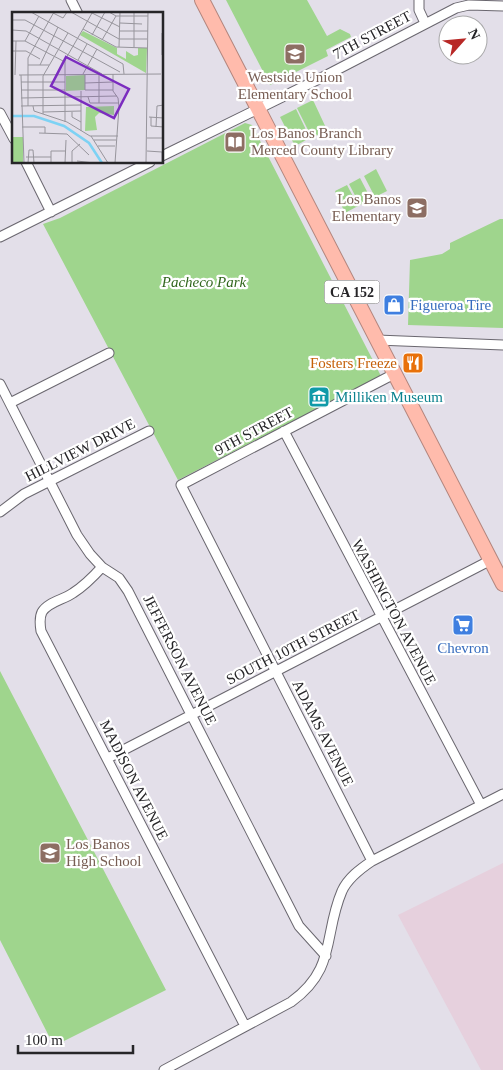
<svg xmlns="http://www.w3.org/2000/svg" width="503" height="1070" font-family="Georgia,serif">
	<rect width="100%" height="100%" fill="#e3dfe9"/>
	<path fill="#e6d0dd" d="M503 863V1070H481L398 915Z"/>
	<path fill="#9fd58d" d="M226 0H307L327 36 340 29 350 34 351 37 326 50 328 56 270 85Z
		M313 100 327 130 312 138 297 108Z
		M296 109 310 138 295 146 280 117Z
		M245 123 252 125 381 376 178 480 43 224 60 218Z
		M376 169 387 191 375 197 364 176Z
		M360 178 371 199 360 205 349 184Z
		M347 185 358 206 345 213 335 191Z
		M500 219H503V328L408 325 410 260 442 254 450 249V243Z
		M0 671 166 990 54 1046 0 940Z"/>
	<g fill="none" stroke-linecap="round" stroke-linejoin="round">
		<g stroke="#6a676f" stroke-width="11">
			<path id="minor" d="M71 0 78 14
				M419 0V10L425 23
				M0 113 14 139
				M162 156 321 78 456 8 469 5 503 6
				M26 162 51 212
				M0 237 150 162
				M377 340 503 345
				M0 384 77 535 90 554 102 567 119 578 128 591 299 926 326 956
				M10 403 109 353
				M284 431 481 805
				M0 512 24 494 149 431
				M102 567C93 577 84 586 73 593 63 600 48 602 42 612 39 618 40 625 41 631L245 1026
				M108 758 491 560
				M372 861 181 485 394 374
				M164 1070 291 1002C337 969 323 935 342 891 348 878 360 869 372 861L503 794"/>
		</g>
		<g stroke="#b3867e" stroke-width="16">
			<path id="highway" d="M202 0 503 584"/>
		</g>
		<use href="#minor" stroke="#fff" stroke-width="9"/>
		<use href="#highway" stroke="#ffbbac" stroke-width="14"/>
	</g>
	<defs>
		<g id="school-square" transform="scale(1.125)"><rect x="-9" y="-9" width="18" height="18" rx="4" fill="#8d6e63" stroke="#fff"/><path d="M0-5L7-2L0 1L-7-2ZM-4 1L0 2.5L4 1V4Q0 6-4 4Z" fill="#fff"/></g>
		<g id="library-square" transform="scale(1.125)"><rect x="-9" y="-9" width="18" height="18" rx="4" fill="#8d6e63" stroke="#fff"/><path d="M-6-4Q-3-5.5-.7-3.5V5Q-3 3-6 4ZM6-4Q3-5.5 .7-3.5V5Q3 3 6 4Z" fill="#fff"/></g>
		<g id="shop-square" transform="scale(1.125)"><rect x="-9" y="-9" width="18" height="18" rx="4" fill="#3f7fe0" stroke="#fff"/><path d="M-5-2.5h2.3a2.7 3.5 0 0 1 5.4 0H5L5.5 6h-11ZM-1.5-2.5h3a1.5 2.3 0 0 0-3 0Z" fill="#fff"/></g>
		<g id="restaurant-square" transform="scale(1.125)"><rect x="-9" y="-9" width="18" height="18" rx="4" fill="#e8710a" stroke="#fff"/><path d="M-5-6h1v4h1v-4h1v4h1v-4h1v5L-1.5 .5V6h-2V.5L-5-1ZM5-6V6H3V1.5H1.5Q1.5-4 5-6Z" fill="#fff"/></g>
		<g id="museum-square" transform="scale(1.125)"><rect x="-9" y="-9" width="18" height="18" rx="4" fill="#0f9aa8" stroke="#fff"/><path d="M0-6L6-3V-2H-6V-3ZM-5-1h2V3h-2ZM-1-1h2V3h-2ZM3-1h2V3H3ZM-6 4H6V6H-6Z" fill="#fff"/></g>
		<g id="supermarket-square" transform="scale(1.125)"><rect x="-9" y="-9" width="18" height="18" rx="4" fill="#3f7fe0" stroke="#fff"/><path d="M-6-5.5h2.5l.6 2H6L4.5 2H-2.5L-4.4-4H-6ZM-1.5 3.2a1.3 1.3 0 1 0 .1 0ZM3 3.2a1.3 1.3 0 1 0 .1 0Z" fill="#fff"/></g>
	</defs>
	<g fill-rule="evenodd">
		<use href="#school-square" x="295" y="54"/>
		<use href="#library-square" x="235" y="142"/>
		<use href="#school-square" x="417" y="208"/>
		<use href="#shop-square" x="394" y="305"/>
		<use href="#restaurant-square" x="413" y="363"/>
		<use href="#museum-square" x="319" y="397"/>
		<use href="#supermarket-square" x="463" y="625"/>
		<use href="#school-square" x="50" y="853"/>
	</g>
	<g text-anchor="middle" stroke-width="4.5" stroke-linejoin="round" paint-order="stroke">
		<rect fill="#fff" stroke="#676668" stroke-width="1" x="324.5" y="280.5" width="55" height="23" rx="4"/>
		<g font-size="14" font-weight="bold" fill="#262528">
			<text x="352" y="297">CA 152</text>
		</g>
		<g font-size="15" fill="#262528" stroke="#fff">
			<text transform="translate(372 35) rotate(-28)" y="5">7TH STREET</text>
			<text transform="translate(254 431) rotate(-28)" y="5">9TH STREET</text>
			<text transform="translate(80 450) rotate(-27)" y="5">HILLVIEW DRIVE</text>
			<text transform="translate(394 612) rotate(62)" y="5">WASHINGTON AVENUE</text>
			<text transform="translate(293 647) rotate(-27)" y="5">SOUTH 10TH STREET</text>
			<text transform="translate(180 660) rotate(63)" y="5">JEFFERSON AVENUE</text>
			<text transform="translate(323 733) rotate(63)" y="5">ADAMS AVENUE</text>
			<text transform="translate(134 780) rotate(63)" y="5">MADISON AVENUE</text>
		</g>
		<g font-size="15" fill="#785e54" stroke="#fff" text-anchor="start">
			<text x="295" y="82" text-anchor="middle">Westside Union<tspan x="295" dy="17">Elementary School</tspan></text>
			<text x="251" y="138">Los Banos Branch<tspan x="251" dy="17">Merced County Library</tspan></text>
			<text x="401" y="204" text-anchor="end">Los Banos<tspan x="401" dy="17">Elementary</tspan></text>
			<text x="66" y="849">Los Banos<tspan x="66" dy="17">High School</tspan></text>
		</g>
		<g font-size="15" font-style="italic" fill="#31661d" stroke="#fff">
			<text x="204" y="287">Pacheco Park</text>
		</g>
		<g font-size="15" fill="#366cbe" stroke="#fff" text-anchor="start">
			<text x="410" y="310">Figueroa Tire</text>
			<text x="463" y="653" text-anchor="middle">Chevron</text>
		</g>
		<g font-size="15" fill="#c56008" stroke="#fff" text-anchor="end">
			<text x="397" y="368">Fosters Freeze</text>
		</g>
		<g font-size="15" fill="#0d838f" stroke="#fff" text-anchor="start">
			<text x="335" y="402">Milliken Museum</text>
		</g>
	</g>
	<g transform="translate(12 12)">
		<rect width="151" height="151" fill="#e3dfe9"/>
		<path d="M71 19 105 36V42L114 47V39L122 44 126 43V36H135L134 61 68 23ZM73 63V78L54 79V64ZM102 94V103L87 101 83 105 85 118 73 119 74 95ZM0 125H11V151H0Z" fill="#9fd58d"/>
		<path fill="none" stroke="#7dd2f4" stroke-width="2.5" d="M0 104H22L52 114 77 131 90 151"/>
		<path fill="none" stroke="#97959c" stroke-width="1" d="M19 0 111 52 112 62M59 0 107 27H135M78 0 108 15M97 0 104 4H136M41 1 51 6 55 0M0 8H13L108 60M108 11 130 12M71 17 104 35 135 36M71 17 80 1M0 18 14 19 90 62M108 19H136M80 23 93 0M90 28 104 4M0 29H13L53 50M13 29 27 4M107 35 108 0M122 35V0M0 39H14L28 47M150 43V21M66 48 75 32M16 53H37M28 53 46 15M71 62 85 37M87 62V91M101 62V79L106 86 107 95 103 151M3 63 4 29M7 63 149 62M9 63 12 151M73 63V78H101M9 70H53M73 71 101 70M9 78H53M69 79V119M76 85 78 91H107M9 86 105 84M9 94 69 93M16 94V46L42 0M21 94 22 99 55 110 78 124H106M31 100 69 99M60 100V105L69 110M31 102V64L56 21M137 105 152 106M139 105V114L152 115M53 110V48L71 17M10 115H33V121M144 115 145 94 152 93M27 121 55 122 77 143M79 124 96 151M135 126H152M82 128H104M86 134H103M135 139 150 140V151M14 145H39M65 149 82 151M16 151 17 138H21L22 151M39 151V139H53M53 151 54 128M60 151V139L68 132M134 151 136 0"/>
		<path fill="#7b2cbf" fill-opacity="0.15" stroke="#7b2cbf" stroke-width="2.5" d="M54 45 117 77 102 106 39 74Z"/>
		<rect width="151" height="151" fill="none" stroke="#262528" stroke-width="2.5"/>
	</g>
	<g transform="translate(463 40) rotate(63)"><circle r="24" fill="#ffffff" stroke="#a8a8a9"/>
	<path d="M0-4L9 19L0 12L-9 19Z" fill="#b82826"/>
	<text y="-8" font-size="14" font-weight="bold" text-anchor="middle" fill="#262528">N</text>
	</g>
	<path d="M18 1045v8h115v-8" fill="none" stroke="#262528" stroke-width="2.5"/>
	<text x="25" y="1045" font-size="15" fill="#262528" stroke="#ffffff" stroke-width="4" paint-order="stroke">100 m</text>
</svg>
